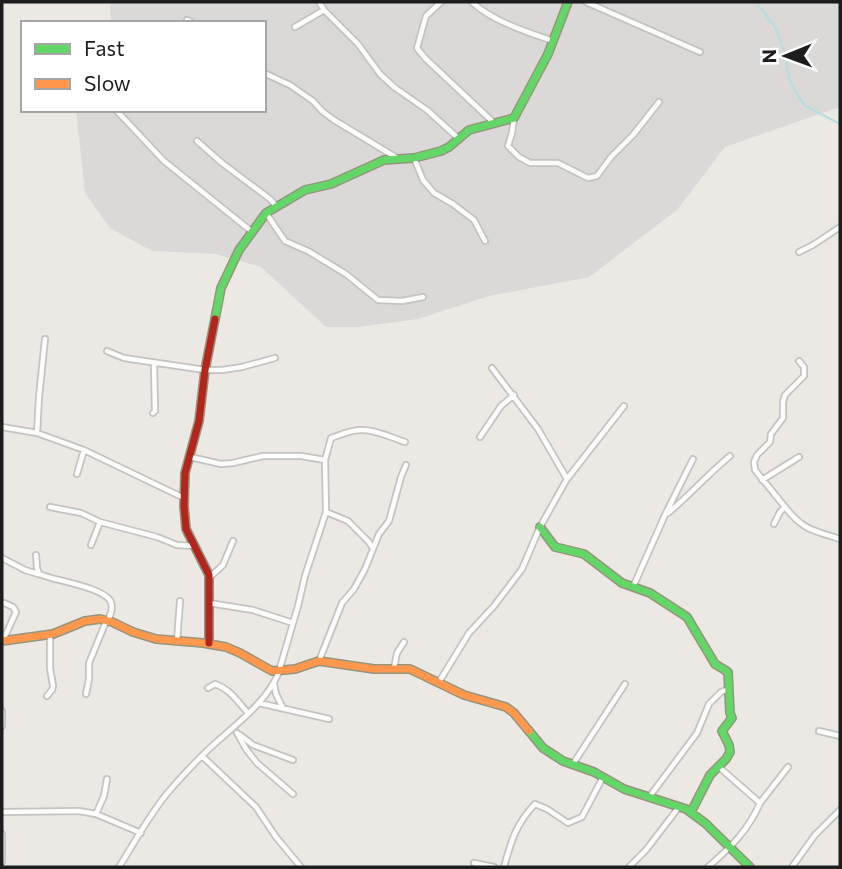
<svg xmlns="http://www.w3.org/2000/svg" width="842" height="869" font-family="Commissioner,sans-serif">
	<rect width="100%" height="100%" fill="#ece9e5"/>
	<path fill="#dbd9d7" d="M110 2H840V109L837 108 725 147 677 210 589 277 489 296 418 319 359 327H326L261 267 215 254 152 251 110 228 85 193 76 110H264V23H111Z"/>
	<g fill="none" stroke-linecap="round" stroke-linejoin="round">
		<path stroke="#b5dde2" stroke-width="2" d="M756 2 775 27 784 50 790 82 804 105 840 124"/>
		<g stroke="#c4c3c1" stroke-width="8">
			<path id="street" d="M319 2 324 10 358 44 380 74 394 87 427 110 458 138
				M441 2 426 16 417 48 425 58 494 123
				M472 2C492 21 527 32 553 41
				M586 2 700 52
				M187 20 193 23
				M295 27 324 10
				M264 73 290 85 313 101 322 111 334 120 397 158
				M116 110 164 161 251 231
				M514 118 512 133 508 146 519 157 530 163H558L588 178 597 176 611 157 633 135 659 102
				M197 141 222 163 270 199 276 206
				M414 158 423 180 434 193 453 204 474 220 485 241
				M266 213 285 241 308 251 346 274 378 300 402 301 423 297
				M799 252 813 245 840 227
				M107 351 124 358 205 370H222L242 367 275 358
				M492 368 538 429 567 479
				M153 413 155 411 154 363
				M2 427 37 433 84 450 184 498
				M37 433 39 397 45 339
				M480 437 501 406 514 395
				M190 457 221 464 233 463 263 456H301L325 460
				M77 474 84 450
				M762 480 799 457
				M50 507 81 513 100 522 91 545
				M785 507 755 470 754 462 757 455 770 442 771 434 783 418V402L785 395 804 376V367L799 361
				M326 512 348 521 368 541 373 548
				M668 513C690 495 708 474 730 456
				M100 522 157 537 177 545 194 546
				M774 524 780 512 785 507C804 531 813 530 840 539
				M36 555 37 568 39 574C56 581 97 586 109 599 115 606 110 618 105 624L89 663V679L86 694
				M2 558 25 570 38 574
				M210 577 223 565 233 541
				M633 587 665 515 693 459
				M209 603 253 610 293 623
				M2 640 6 634 16 612 13 607 4 603
				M177 642 180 601
				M319 661 342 603 354 589 365 569 379 534 389 521 401 477 406 465
				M394 668 397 653 404 642
				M279 671 298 606 305 576 326 512 325 460 331 438C338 436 346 432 353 431 371 427 389 437 405 442
				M439 682 469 633 494 606 522 569 540 527 567 479 624 406
				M274 684 276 694 283 708
				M208 688 215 684C230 689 238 702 248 713
				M47 696 52 690 53 686 50 668V635
				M259 703 329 719
				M2 711V726
				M819 731 840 736
				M237 733 246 749 257 763 293 794
				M240 735 253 745 293 760
				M202 756 256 807 276 837 301 867
				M573 764 625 684
				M650 796 697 733 709 704 721 692 729 689
				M760 803 788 767
				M2 812 79 811 96 814 141 833
				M96 814 104 796 107 779
				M2 834V862
				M474 863 494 867
				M119 867C135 842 150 813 170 790 185 773 201 755 219 740 241 720 267 701 279 672
				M504 867C511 841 516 824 535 804L547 809 568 823 582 817 603 777
				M629 867 646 850 679 807
				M708 867C730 848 748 831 760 803L719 767
				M792 867 815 835 840 810"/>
		</g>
		<g stroke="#96957c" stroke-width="10">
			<path id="fast" d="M215 319 221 288 239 250 266 213 305 190 331 184 384 160 414 158 441 151 449 147 469 130 514 118 548 54 568 2
				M540 527 555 547 584 554 622 583 650 593 687 617 715 664 728 672 730 713 732 718 722 731 729 745 730 752 726 759 710 775 691 812
				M529 731 543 748 563 761 594 772 624 789 686 809 705 823 750 867"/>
		</g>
		<g stroke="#96957c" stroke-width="10">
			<path id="slow" d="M2 641 53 634 85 621 100 619 112 622 133 632 156 639 203 643 226 647 240 653 272 671 295 669 319 661 374 669H410L464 695 506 707 514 713 529 731"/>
		</g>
		<g stroke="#96957c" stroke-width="10">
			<path id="jam" d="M209 643V575L186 529 184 506 185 473 199 421 205 370 215 319"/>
		</g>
		<use href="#street" stroke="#fcfcfb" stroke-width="4.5"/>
		<use href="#fast" stroke="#63d668" stroke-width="7"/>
		<use href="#slow" stroke="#ff974d" stroke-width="7"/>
		<use href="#jam" stroke="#b3261e" stroke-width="7"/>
	</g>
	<rect width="842" height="869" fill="none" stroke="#1d1d1d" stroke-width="7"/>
	<rect x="21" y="21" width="245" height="91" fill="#ffffff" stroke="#a5a5a5" stroke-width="2"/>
	<rect x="35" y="44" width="35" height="10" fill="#63d668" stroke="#a5a5a5" stroke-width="2"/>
	<text x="84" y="56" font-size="21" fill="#1d1d1d">Fast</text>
	<rect x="35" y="79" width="35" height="10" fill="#ff974d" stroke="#a5a5a5" stroke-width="2"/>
	<text x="84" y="91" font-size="21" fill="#1d1d1d">Slow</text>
	<g transform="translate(786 56) rotate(269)" stroke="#ffffff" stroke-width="5" paint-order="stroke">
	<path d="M0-5L12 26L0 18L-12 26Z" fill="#1d1d1d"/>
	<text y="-10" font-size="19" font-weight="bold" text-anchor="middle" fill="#1d1d1d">N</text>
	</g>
</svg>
